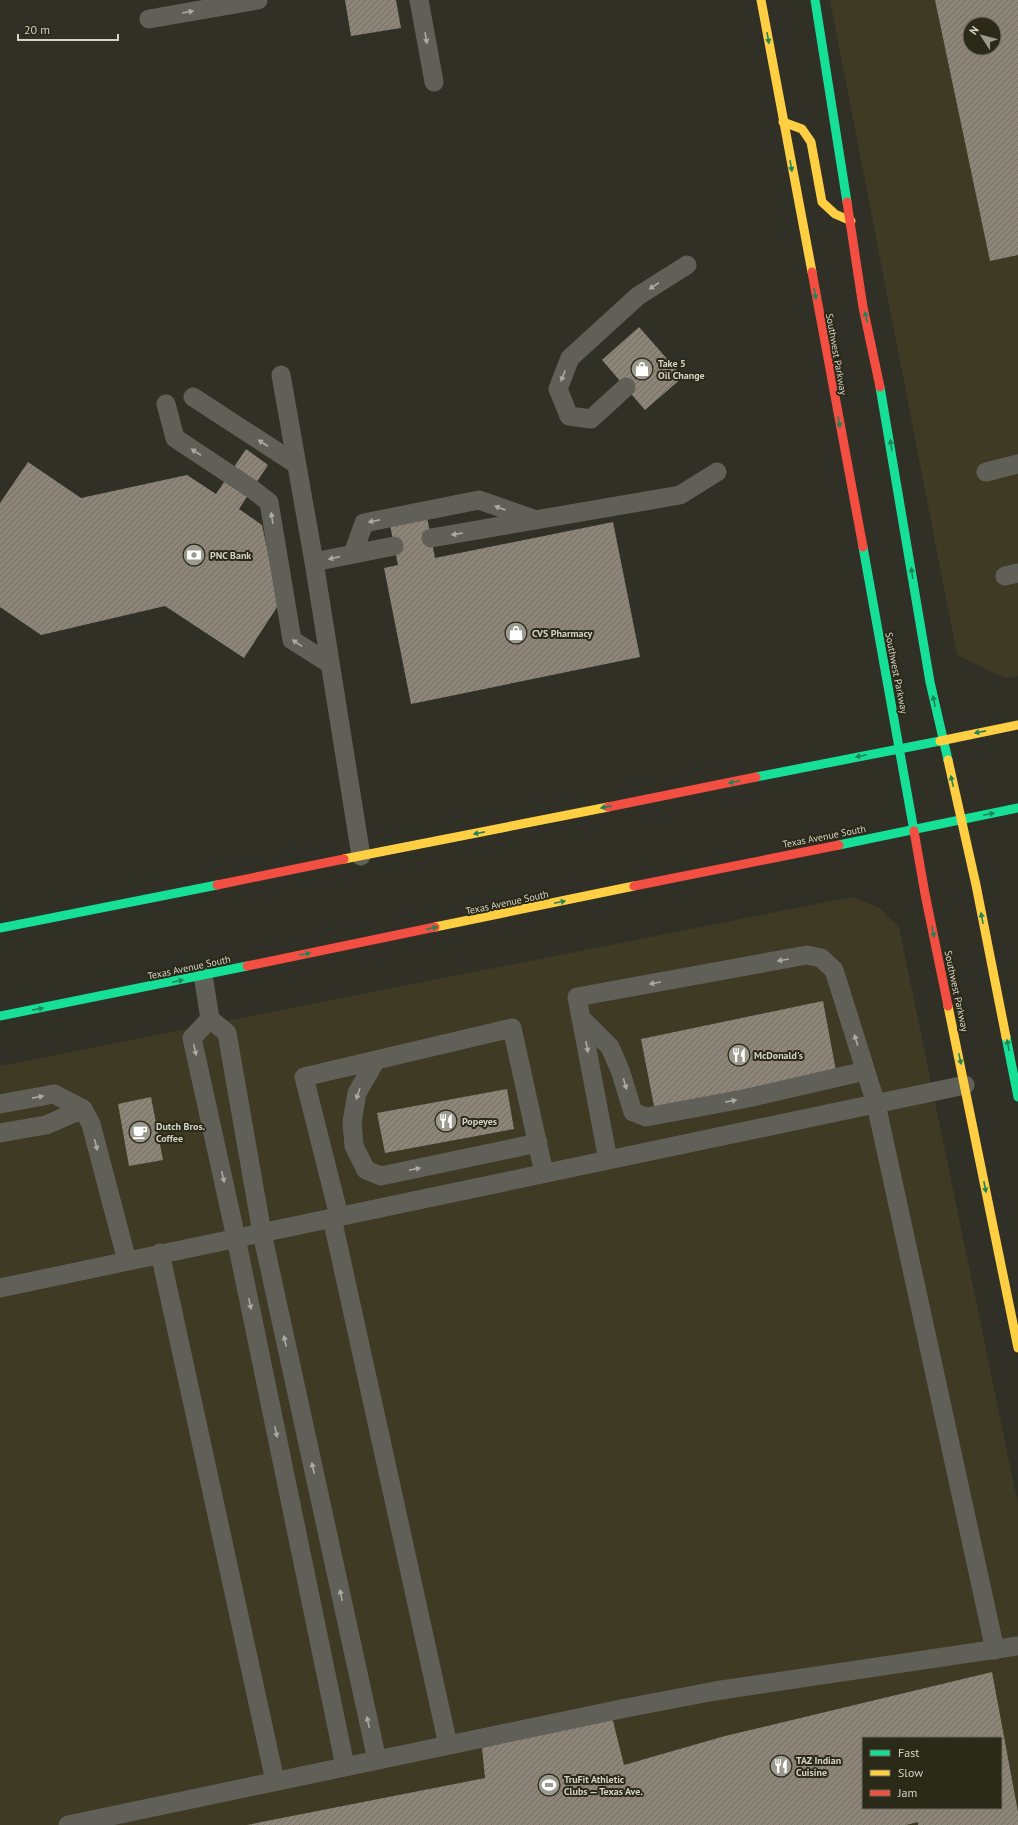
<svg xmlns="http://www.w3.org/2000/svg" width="1018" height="1825" font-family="'PT Sans',sans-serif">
	<defs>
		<pattern id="building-hatch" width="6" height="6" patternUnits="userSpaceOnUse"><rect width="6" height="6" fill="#8d8678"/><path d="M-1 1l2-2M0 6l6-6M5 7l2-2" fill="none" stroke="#726d63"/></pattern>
	</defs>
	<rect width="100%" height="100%" fill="#303026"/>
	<path fill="#3e3a24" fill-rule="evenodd" d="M830 0H1018V676L1005 678 957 655ZM970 24H994V48H970Z
		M852 897 878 907 899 927 1018 1505V1825H0V1066ZM863 1738H1001V1808H863Z"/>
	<path fill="url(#building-hatch)" fill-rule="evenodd" d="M345 0H396L401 28 351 36Z
		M935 0H1018V255L990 261ZM970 24H994V48H970Z
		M639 327 683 377 645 410 602 360Z
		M246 449 268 465 239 509 262 525 279 604 244 658 165 606 41 635 0 607V503L28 462 81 498 187 475 216 494Z
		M427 517 435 558 613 522 640 657 411 704 384 568 398 565 390 525Z
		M823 1001 836 1071 655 1111 641 1039Z
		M507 1089 514 1129 385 1153 377 1113Z
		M151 1097 163 1160 129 1166 118 1104Z
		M992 1672 1018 1812V1825H918V1822L906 1825H247L485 1778 482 1748 612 1717 624 1765 725 1736ZM863 1738H1001V1808H863Z"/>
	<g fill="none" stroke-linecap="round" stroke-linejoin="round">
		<path stroke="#606059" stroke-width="19" d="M419 0 434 82
			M149 19 258 0
			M281 375 314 562 361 856
			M626 387 591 419 569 416 558 389 570 358 638 296 687 265
			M193 397 296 464
			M166 404 175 438 252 489 269 502 292 640 330 664
			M986 472 1018 464
			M431 538 680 495 717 472
			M353 554 364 523 479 500 536 520
			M314 562 394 546
			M1005 576 1018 573
			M203 975 210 1019 227 1033 262 1233 377 1760
			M581 1018 610 1047 620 1070 633 1112 646 1117 743 1099 865 1071
			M210 1019 192 1038 236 1238 345 1766
			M376 1060 357 1093 352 1122 354 1146 366 1170 381 1176 538 1143
			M0 1104 54 1094 83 1109 91 1124 127 1261
			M0 1133 46 1125 83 1109
			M608 1160 577 997 807 955 821 958 834 970 876 1104 995 1650
			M339 1216 304 1077 512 1028 544 1173
			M332 1218 448 1745
			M160 1253 275 1781
			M0 1288 965 1085
			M68 1825 626 1708 715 1691 1018 1646"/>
		<path stroke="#16e098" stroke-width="9" d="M815 0 847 202
			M880 387 930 682 948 760
			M863 547 914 831
			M756 777 940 741
			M839 845 1018 808
			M0 928 217 885
			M0 1016 247 966
			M1006 1037 1018 1097"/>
		<path stroke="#ffcf43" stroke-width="9" d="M761 0 812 272
			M783 122 802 129 811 142 822 202 835 214 851 221
			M940 741 1018 725
			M948 760 976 885 1006 1037
			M344 859 608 807
			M435 927 634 886
			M948 1006 1018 1348"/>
		<path stroke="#f24e42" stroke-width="9" d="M847 202 863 307 880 387
			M812 272 863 547
			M608 807 756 777
			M914 831 925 894 948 1006
			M217 885 344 859
			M634 886 839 845
			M247 966 435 927"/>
	</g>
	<defs><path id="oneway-solid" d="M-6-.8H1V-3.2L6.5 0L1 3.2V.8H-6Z"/></defs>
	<g fill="#ababa1">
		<use href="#oneway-solid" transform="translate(188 12) rotate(-10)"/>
		<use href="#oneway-solid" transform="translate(426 38) rotate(80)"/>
		<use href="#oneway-solid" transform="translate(654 286) rotate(147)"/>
		<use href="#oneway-solid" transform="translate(563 376) rotate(111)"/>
		<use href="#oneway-solid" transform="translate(263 443) rotate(-147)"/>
		<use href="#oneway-solid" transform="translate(196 452) rotate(-147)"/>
		<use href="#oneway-solid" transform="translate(500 508) rotate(-160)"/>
		<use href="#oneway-solid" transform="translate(272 518) rotate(-99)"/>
		<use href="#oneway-solid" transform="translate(374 521) rotate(169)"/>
		<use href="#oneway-solid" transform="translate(457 534) rotate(171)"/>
		<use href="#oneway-solid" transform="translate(334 558) rotate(167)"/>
		<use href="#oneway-solid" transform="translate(297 643) rotate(-145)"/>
		<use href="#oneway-solid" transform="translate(783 960) rotate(170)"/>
		<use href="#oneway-solid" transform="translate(655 983) rotate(170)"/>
		<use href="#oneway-solid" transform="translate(856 1040) rotate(-107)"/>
		<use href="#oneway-solid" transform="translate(587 1047) rotate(79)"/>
		<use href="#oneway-solid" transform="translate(195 1050) rotate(77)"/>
		<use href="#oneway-solid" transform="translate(625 1084) rotate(74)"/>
		<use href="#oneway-solid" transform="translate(358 1094) rotate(109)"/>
		<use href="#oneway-solid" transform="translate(38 1097) rotate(-11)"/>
		<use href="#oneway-solid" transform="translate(731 1101) rotate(-11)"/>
		<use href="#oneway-solid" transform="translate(96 1145) rotate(76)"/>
		<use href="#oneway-solid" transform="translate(415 1169) rotate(-12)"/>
		<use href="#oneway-solid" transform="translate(223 1177) rotate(77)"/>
		<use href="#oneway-solid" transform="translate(250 1304) rotate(78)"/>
		<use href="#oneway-solid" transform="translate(285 1341) rotate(-102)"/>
		<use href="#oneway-solid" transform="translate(276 1432) rotate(78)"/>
		<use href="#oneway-solid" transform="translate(313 1468) rotate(-102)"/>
		<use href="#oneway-solid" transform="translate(341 1595) rotate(-102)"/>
		<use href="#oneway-solid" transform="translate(368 1722) rotate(-102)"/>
	</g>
	<g fill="#208458">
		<use href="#oneway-solid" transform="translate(768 38) rotate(80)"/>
		<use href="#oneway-solid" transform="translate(791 166) rotate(80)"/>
		<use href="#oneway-solid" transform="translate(815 294) rotate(80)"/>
		<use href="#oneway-solid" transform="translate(866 317) rotate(-102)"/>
		<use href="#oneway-solid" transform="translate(839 422) rotate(79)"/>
		<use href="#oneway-solid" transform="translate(891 445) rotate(-99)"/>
		<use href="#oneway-solid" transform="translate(912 573) rotate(-99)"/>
		<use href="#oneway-solid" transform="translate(934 701) rotate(-102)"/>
		<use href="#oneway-solid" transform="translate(980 732) rotate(169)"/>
		<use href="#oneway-solid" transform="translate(861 756) rotate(168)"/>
		<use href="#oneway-solid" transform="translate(952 781) rotate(-103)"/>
		<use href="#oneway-solid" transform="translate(734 782) rotate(169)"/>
		<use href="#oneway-solid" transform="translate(606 807) rotate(169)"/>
		<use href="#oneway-solid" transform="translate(989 814) rotate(-12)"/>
		<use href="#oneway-solid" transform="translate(479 833) rotate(169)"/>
		<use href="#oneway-solid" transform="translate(560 902) rotate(-12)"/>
		<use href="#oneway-solid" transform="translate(982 918) rotate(-101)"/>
		<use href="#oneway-solid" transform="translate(432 928) rotate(-12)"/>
		<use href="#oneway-solid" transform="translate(933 932) rotate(78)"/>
		<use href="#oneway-solid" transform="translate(305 954) rotate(-12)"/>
		<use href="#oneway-solid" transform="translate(178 981) rotate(-12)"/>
		<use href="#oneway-solid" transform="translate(38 1009) rotate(-11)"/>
		<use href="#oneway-solid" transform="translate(1008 1045) rotate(-101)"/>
		<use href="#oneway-solid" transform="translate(960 1059) rotate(78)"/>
		<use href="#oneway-solid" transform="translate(985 1187) rotate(79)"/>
	</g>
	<defs>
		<g id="shop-disc" transform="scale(1.15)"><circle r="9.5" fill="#9b9a8f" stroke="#2b2918"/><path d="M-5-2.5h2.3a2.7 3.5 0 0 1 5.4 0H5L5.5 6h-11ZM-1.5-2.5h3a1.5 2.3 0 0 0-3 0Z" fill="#fff"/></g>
		<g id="bank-disc" transform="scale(1.15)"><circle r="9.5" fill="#9b9a8f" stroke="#2b2918"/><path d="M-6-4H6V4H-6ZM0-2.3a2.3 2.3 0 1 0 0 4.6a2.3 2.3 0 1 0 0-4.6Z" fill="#fff"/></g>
		<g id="restaurant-disc" transform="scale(1.15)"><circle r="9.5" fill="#9b9a8f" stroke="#2b2918"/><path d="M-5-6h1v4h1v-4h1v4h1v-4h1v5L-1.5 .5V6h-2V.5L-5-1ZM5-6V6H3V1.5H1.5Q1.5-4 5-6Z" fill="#fff"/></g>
		<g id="cafe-disc" transform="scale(1.15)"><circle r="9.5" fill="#9b9a8f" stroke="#2b2918"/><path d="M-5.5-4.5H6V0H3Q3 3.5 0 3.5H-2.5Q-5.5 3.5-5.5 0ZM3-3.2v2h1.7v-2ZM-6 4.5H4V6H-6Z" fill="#fff"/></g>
		<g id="stadium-disc" transform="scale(1.15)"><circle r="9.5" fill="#9b9a8f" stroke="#2b2918"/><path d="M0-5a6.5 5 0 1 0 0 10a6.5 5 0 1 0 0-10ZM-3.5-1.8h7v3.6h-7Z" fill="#fff"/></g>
	</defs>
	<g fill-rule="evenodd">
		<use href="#shop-disc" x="642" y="369"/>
		<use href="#bank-disc" x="194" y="555"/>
		<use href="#shop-disc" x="516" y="633"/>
		<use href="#restaurant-disc" x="739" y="1055"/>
		<use href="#restaurant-disc" x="446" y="1121"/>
		<use href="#cafe-disc" x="140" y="1132"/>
		<use href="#restaurant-disc" x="781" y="1766"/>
		<use href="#stadium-disc" x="549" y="1785"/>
	</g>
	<g text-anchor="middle" stroke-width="4" stroke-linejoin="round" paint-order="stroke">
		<g font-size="10" fill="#d4d3c8" stroke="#2b2918">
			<text transform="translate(837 354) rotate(80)" y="4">Southwest Parkway</text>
			<text transform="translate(897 673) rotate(79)" y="4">Southwest Parkway</text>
			<text transform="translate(824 836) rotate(-11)" y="4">Texas Avenue South</text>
			<text transform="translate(507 902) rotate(-12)" y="4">Texas Avenue South</text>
			<text transform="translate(189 967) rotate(-12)" y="4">Texas Avenue South</text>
			<text transform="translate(957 991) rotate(78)" y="4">Southwest Parkway</text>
		</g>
		<g font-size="10" font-weight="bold" fill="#d4d3c8" stroke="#2b2918" text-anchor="start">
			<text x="658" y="367">Take 5<tspan x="658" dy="12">Oil Change</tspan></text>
			<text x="210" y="559">PNC Bank</text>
			<text x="532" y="637">CVS Pharmacy</text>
			<text x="754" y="1059">McDonald's</text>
			<text x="462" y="1125">Popeyes</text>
			<text x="156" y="1130">Dutch Bros.<tspan x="156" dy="12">Coffee</tspan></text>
			<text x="796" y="1764">TAZ Indian<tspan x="796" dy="12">Cuisine</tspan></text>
			<text x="564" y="1783">TruFit Athletic<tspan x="564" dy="12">Clubs — Texas Ave.</tspan></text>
		</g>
	</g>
	<rect x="862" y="1737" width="140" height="72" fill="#2b2918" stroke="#6f6d5e"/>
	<rect x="870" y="1750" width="20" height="6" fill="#16e098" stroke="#6f6d5e"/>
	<text x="898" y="1757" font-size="12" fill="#d4d3c8">Fast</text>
	<rect x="870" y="1770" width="20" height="6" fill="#ffcf43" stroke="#6f6d5e"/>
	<text x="898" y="1777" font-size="12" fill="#d4d3c8">Slow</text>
	<rect x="870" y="1790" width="20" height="6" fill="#f24e42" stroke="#6f6d5e"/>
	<text x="898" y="1797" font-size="12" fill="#d4d3c8">Jam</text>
	<g transform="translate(982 36) rotate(306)"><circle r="19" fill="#2b2918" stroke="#6f6d5e"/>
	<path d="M0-3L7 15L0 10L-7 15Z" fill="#9b9a8f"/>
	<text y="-6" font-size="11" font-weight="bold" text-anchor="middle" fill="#d4d3c8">N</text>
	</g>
	<path d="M18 34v6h100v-6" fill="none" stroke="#d4d3c8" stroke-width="2"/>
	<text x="24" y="34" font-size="12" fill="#d4d3c8" stroke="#2b2918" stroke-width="3" paint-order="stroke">20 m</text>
</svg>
